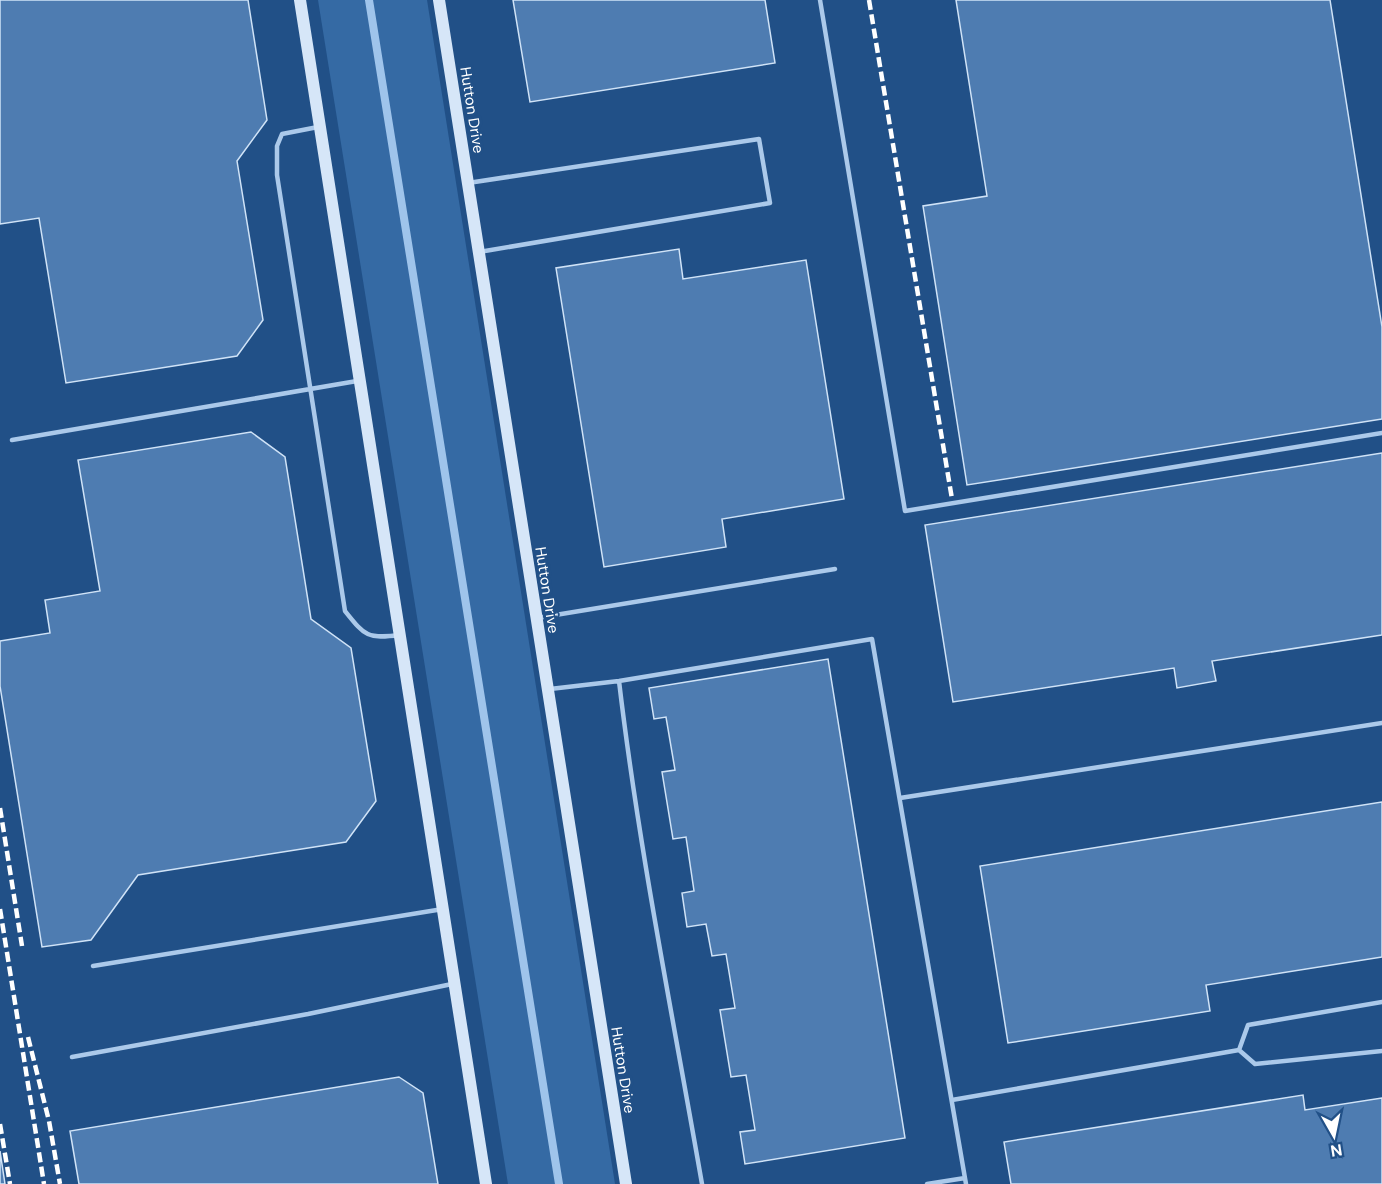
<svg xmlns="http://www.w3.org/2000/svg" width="1382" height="1184" font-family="'DM Sans',sans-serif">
	<rect width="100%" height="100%" fill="#215087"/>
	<path fill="#356aa4" d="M318 0H427L615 1184H508Z"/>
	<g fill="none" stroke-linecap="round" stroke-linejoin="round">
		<path stroke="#9fc4eb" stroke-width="8" d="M369 0 559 1184"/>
	</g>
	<path fill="#4e7cb1" stroke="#d0e3f7" stroke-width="1.5" d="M0 0H248L267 120 237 161 263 320 237 356 66 383 39 218 0 224Z
		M513 0H765L775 63 530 102Z
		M956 0H1330L1382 327V419L967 485 923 206 987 196Z
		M679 249 683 279 806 260 844 499 722 519 726 547 604 567 556 268Z
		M251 432 285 457 311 619 351 648 376 801 346 842 138 875 91 940 42 947 0 686V641L50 633 45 600 100 591 78 460Z
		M1382 453V635L1212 661 1216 681 1177 688 1174 668 953 702 925 525Z
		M828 659 905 1138 745 1164 740 1132 755 1130 746 1075 731 1077 720 1010 735 1008 726 954 712 956 706 924 687 927 682 893 694 891 686 837 673 839 662 772 675 770 666 717 654 719 649 688Z
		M1382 802V957L1206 985 1210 1011 1008 1043 980 866Z
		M399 1077 423 1093 438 1184H79L70 1131Z
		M1303 1095 1305 1110 1382 1098V1184H1011L1004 1142Z
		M0 1151 5 1184H0Z"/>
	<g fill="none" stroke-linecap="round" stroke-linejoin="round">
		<path stroke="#abc9ea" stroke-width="4.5" d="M820 0 905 511 1382 433
			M318 127 282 134 277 146V175L345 611C365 636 367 639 400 635
			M468 183 759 139 770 203 479 252
			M12 440 357 381
			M537 618 835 569
			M619 681C639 850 673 1017 702 1184
			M550 689 619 681 872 639 966 1184
			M900 798 1382 723
			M93 966 443 909
			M1239 1050 1248 1025 1382 1002
			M72 1057 308 1014 452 984
			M952 1100 1239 1050 1255 1064 1382 1051
			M927 1184 965 1178"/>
		<path stroke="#d6e6f8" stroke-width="12" d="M300 0 486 1184
			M439 0 626 1184"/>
		<path stroke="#fff" stroke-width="4.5" stroke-dasharray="10 4.5" stroke-linecap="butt" d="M869 0 952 499
			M0 808 22 946
			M0 909 44 1184
			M28 1037 49 1121 60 1184
			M0 1124 10 1184"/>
	</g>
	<g text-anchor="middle" stroke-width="6" stroke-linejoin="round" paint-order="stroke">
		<g font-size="15" fill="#fff" stroke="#215087">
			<text transform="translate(472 110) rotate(81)" y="5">Hutton Drive</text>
			<text transform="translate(547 590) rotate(81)" y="5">Hutton Drive</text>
			<text transform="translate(623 1070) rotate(81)" y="5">Hutton Drive</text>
		</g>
	</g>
	<g transform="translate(1334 1136) rotate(171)" stroke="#215087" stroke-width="4.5" paint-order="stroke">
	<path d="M0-4.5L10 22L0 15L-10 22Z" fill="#ffffff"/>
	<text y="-9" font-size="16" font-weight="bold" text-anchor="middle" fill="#ffffff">N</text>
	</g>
</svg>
